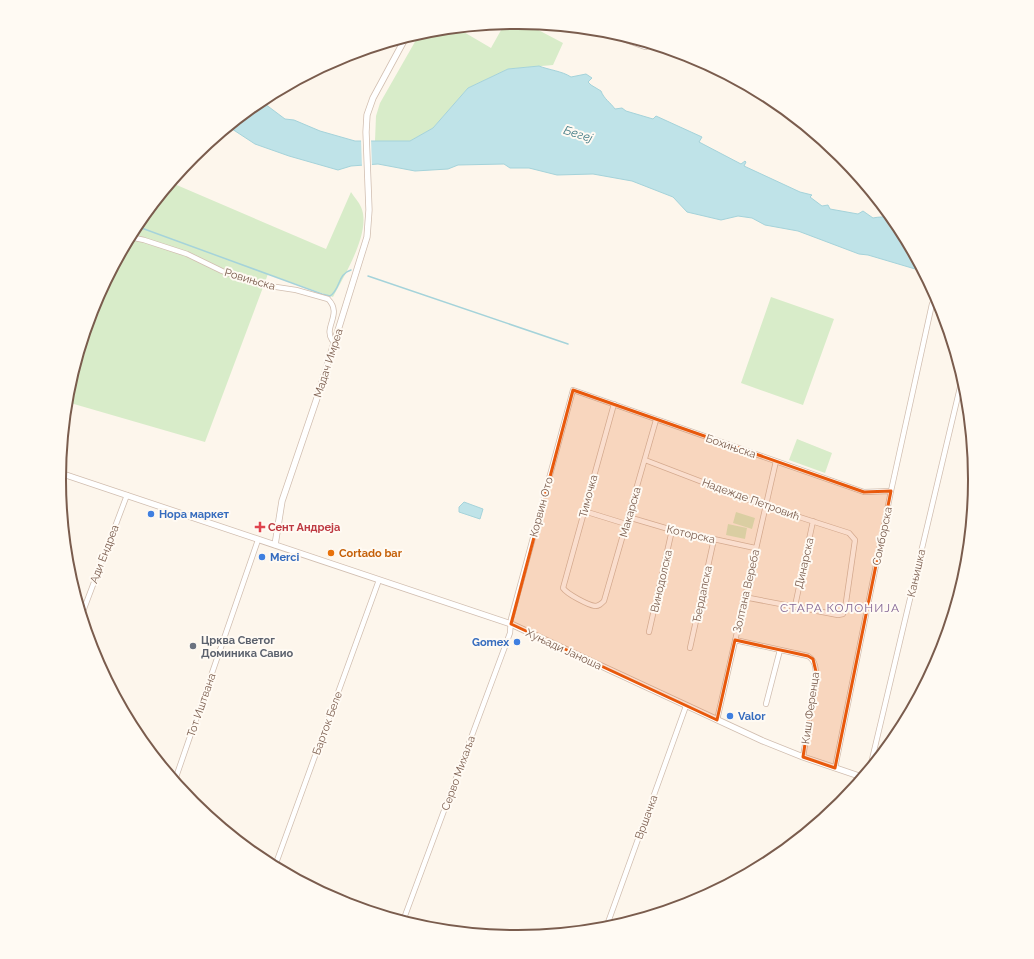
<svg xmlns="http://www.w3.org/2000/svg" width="1034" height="959" font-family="Raleway,sans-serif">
	<rect width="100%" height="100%" fill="#fdf6ec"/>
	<path fill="#d8ecc9" d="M517 22 525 23 563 43 553 65 508 69 468 88 433 128 410 141H375L376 116 380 103 420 33 428 31 457 28 491 48 505 23Z
		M172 183 326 249 351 192C354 197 359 202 361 207 372 231 344 276 333 297L268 274 205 442 67 402 68 390 94 304 137 225Z
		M771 297 834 319 803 405 741 383Z
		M797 439 832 453 825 473 789 460Z
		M736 512 755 518 752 529 733 523Z
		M728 524 747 528 745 539 726 535Z"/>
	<path fill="#bfe3e8" stroke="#a5d3da" d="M539 66C549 70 562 71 571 77L586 74 592 78 588 82 591 85 601 91C604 99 610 102 615 109L622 108 626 111 653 119 656 116 702 137 699 142 741 164 745 161 746 162 744 166 800 192 812 195 810 197 822 206 828 205 830 209 858 214 863 211 873 218C878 217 886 216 892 219 899 223 917 262 922 271L868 255 859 254 798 231 765 225 752 218 738 216 721 220 687 212 673 197 632 181 593 174 557 175 529 168H510L504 164 458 165 448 169 415 171 378 164 351 166 338 170 289 156 255 144 229 127 261 101 285 119 294 120 320 131 355 141H410L433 128 468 88 508 69Z
		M464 502 483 509 480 519 459 512V507Z"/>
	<path fill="#fdf6ec" d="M361 139H371L372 167H362Z"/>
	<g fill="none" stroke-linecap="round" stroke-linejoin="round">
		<path stroke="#a5d3da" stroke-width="1.5" d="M136 226 322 294 330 296C341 289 337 274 351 270
			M368 276 568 344"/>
		<g stroke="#d1beb0" stroke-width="6">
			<path id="minor" d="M615 36 645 47 652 45
				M130 237 144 240 187 254 222 271 244 279 263 285 296 290 328 299C343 314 323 327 332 340H335
				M614 404 563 588C567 594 588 605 595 606 599 606 601 604 604 601L656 420
				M645 460 765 506 849 533 855 540 845 609 843 614 838 615 744 597
				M584 511 626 524
				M628 517 672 530 755 548
				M964 574 966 567
				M795 606 813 521
				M82 614 127 495
				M649 632 672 530
				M735 640 808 656C816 661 816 669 816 679L803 757
				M690 648 714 539
				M766 704 780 650
				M717 720 776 461
				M835 768 891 491 932 304 941 308
				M870 768 962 379
				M175 780 258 540
				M275 866 379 580
				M403 921 510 633 511 619 573 390 864 492 891 491
				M606 928 686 706"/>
		</g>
		<g stroke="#d1beb0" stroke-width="7">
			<path id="tertiary" d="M60 473 511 624 763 741 803 757 862 777
				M275 545 282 501 317 398 367 237 369 210 366 132 367 115 373 98 406 37"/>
		</g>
		<use href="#minor" stroke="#fff" stroke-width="4.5"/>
		<use href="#tertiary" stroke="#fff" stroke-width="5.5"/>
	</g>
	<path fill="#e8590c" fill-opacity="0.2" stroke="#e8590c" stroke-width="3" stroke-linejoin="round" d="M573 390 864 492 891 491 835 768 803 757 816 672 813 659 808 656 735 640 717 720 511 624Z"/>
	<g fill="#3f7fe0" stroke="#fffaf3" stroke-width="1.5">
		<circle cx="151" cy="514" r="4"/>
		<circle cx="262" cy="557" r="4"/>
		<circle cx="517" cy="642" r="4"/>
		<circle cx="730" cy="716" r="4"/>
	</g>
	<path fill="#e0444e" stroke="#fffaf3" stroke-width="1.5" d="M258 521h4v4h4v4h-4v4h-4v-4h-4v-4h4z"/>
	<circle fill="#e8710a" stroke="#fffaf3" stroke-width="1.5" cx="331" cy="553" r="4"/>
	<circle fill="#6b7280" stroke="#fffaf3" stroke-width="1.5" cx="193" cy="646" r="4"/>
	<g text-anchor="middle" stroke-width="4" stroke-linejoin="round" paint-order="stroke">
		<g font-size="11" fill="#7a5c4d" stroke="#fffaf3">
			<text transform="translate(250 279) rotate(16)" y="4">Ровињска</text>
			<text transform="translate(328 363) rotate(-72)" y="4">Мадач Имреа</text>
			<text transform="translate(731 446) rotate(19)" y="4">Бохињска</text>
			<text transform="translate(588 496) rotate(-75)" y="4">Тимочка</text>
			<text transform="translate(751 499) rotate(20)" y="4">Надежде Петровић</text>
			<text transform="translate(541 507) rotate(-75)" y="4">Корвин Ото</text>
			<text transform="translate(630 512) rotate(-74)" y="4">Макарска</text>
			<text transform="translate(691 534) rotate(13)" y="4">Которска</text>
			<text transform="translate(882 536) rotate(-78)" y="4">Сомборска</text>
			<text transform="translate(104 554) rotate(-69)" y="4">Ади Ендреа</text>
			<text transform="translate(804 563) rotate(-77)" y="4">Динарска</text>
			<text transform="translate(916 573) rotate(-77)" y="4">Кањишка</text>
			<text transform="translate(661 581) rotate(-77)" y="4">Винодолска</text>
			<text transform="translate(746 591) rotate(-77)" y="4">Золтана Вереба</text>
			<text transform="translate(702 594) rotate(-78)" y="4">Ђердапска</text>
			<text transform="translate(564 649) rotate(25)" y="4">Хуњади Јаноша</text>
			<text transform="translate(201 705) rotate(-71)" y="4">Тот Иштвана</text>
			<text transform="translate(810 708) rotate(-82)" y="4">Киш Ференца</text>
			<text transform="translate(327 723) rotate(-70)" y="4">Барток Беле</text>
			<text transform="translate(458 773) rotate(-70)" y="4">Серво Михаља</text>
			<text transform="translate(646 817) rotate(-70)" y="4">Вршачка</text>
		</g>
		<g font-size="11" font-weight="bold" fill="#366cbe" stroke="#fffaf3" text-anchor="start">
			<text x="159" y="518">Нора маркет</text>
			<text x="270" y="561">Merci</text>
			<text x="509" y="646" text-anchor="end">Gomex</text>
			<text x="738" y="720">Valor</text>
		</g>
		<g font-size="11" font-weight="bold" fill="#be3a42" stroke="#fffaf3" text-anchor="start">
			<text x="268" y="531">Сент Андреја</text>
		</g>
		<g font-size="11" font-weight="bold" fill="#c56008" stroke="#fffaf3" text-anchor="start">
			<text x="339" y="557">Cortado bar</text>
		</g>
		<g font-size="11" font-weight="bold" fill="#5b616d" stroke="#fffaf3" text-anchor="start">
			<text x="201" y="644">Црква Светог<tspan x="201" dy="13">Доминика Савио</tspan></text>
		</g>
		<g font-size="12" font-style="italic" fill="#437c86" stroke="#fffaf3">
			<text transform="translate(578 134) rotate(17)" y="4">Бегеј</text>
		</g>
		<g font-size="12" letter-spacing="1" fill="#846695" stroke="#fffaf3">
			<text x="840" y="612">СТАРА КОЛОНИЈА</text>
		</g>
	</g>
	<path d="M0 0H1034V959H0ZM516 29H518A450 450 0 0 1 968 479V480A450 450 0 0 1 518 930H516A450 450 0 0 1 66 480V479A450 450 0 0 1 516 29Z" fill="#fffaf3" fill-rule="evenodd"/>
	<path fill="none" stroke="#7a5c4d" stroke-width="2" d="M516 29H518A450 450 0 0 1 968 479V480A450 450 0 0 1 518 930H516A450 450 0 0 1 66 480V479A450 450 0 0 1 516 29Z"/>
</svg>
